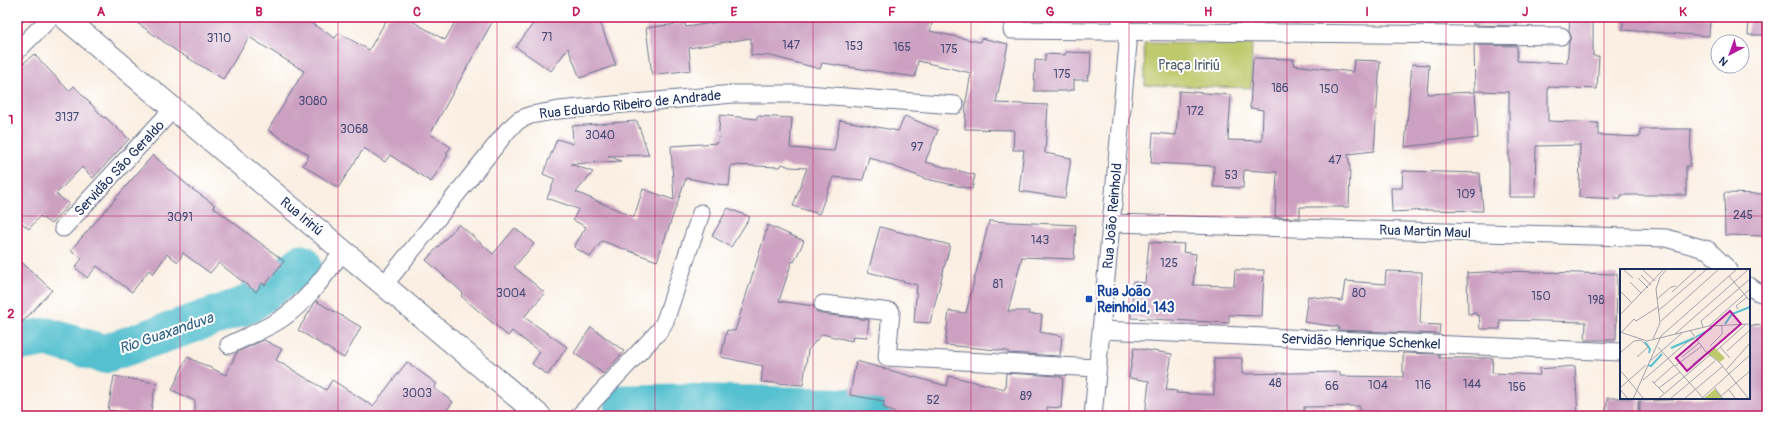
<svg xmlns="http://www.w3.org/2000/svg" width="1784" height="433" font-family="Pangolin,sans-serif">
	<rect width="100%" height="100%" fill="#fff"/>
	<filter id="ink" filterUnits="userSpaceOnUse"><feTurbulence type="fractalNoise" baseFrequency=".025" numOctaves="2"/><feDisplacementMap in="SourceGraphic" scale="8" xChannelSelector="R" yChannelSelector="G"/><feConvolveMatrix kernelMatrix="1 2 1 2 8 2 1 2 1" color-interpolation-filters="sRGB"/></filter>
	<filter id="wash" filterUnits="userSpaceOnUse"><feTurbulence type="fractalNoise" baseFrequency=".012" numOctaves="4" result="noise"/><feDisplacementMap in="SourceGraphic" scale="16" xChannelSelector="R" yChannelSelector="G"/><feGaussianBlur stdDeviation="0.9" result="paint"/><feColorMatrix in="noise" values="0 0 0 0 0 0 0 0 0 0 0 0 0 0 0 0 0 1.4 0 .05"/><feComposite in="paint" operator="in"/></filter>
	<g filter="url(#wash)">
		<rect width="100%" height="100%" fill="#faefe2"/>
		<path fill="#bdc96b" stroke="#6c7c64" d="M1144 43 1252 44 1251 88 1145 85Z"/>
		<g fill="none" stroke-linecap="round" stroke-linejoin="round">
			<path stroke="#55c0cf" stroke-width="39" d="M17 342 47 337 104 354 247 305 302 264
				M623 404 680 403 865 408 881 416"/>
		</g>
		<g id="blocks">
			<path fill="#cca0c1" d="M129 17H301L335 38 339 33 369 50 388 17H405L445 40 458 17H495L430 134 451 147 446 154 448 155 431 182 390 155 385 162 364 148 338 188 303 165 309 155 268 130 304 71 249 37 223 79 178 52Z
				M538 17H598L616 65 580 78 568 48 551 71 516 47Z
				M750 17H870L885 20 886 17H934L930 31 980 42 981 38 1008 44 996 103 1048 105 1045 153 1071 158 1065 198 1019 191 1024 150H1013L1014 130 965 129 966 101 971 73 918 61 915 77 822 63 820 69 771 56 751 55V38L689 48 691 70 652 75 646 28 685 23 686 27Z
				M1473 17H1517V26L1473 25Z
				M1570 17H1593V56H1599L1597 89 1548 87V121L1598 123V135L1640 137V129H1691L1690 166H1686V195H1621V199L1579 197 1580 145 1536 146 1535 197H1509V92L1475 91 1474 45 1517 46V61L1567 63 1569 42 1571 36 1569 31Z
				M1623 17H1692L1710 19 1709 36 1623 30Z
				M1749 17H1767V35H1748Z
				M1066 52 1091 53 1090 75H1087L1088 80H1074V90H1069V91H1034L1035 60 1045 61V54L1065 55Z
				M34 54 69 91 74 86 104 118 105 117 129 139 93 178 82 167 56 194 69 204 51 224 40 216 29 229 17 219V69Z
				M1253 58 1294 59 1293 65 1353 72 1354 60 1380 61 1374 151 1348 154 1350 169 1349 207H1300V218L1275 217 1277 172 1244 170 1243 188 1213 187 1214 166 1151 163 1153 133 1176 135 1179 91 1231 95 1228 140 1262 141 1263 110 1250 108Z
				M1412 64 1429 65 1427 94 1475 92 1478 138 1405 147Z
				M720 115 757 119V116L792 118 790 148 834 151 840 120 898 131 905 116 938 130 925 162 975 175 972 189 926 179 869 157 863 180 833 177 819 214 793 206 807 168 790 167 782 164 780 167 731 165 729 186 686 178 657 261 602 241 590 257 574 247 586 227 573 220 578 209 547 198 555 179 543 174 557 139 573 144 572 126 637 121 649 155 608 156 621 161 571 164 593 172 576 192 634 217 643 189 674 200 671 146 718 143Z
				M153 155 192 189 215 205 213 207 284 261 265 285 262 283 256 292 219 263 210 273 183 253 178 262 167 254 153 274 149 270 132 292 97 266 87 278 75 267 82 259 71 250Z
				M1403 171 1480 173 1483 211 1429 210 1392 212 1391 188H1402Z
				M1724 193 1767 194V236L1725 235Z
				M728 208 750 217 731 247 712 236Z
				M989 221 1076 225 1074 259 1022 257 1008 311H1029V314L1042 315 1040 332 1062 336 1060 356 1008 353V351L945 345 949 311 966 313Z
				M459 224 493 254 515 228 534 244 514 267 545 293 524 317 567 347 548 375 532 364 540 352 512 331 508 336 461 296 463 293 426 260Z
				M768 225 804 241 794 262 792 261 779 301 814 306 817 312 822 314 869 320 867 337 853 336 852 341 822 334 808 350 803 385 761 382 763 366 721 357 727 330 735 331Z
				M880 227 950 245 930 323 914 322 917 285 868 272Z
				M1149 242 1184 244 1183 252 1196 254 1193 285 1234 286 1235 270H1264L1262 316 1229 315V323L1131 318 1133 282 1145 283Z
				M17 258 52 290 17 328Z
				M1386 271 1422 272 1420 324 1440 325 1439 334 1338 330 1339 327 1304 322 1308 296 1342 301 1345 281 1385 284Z
				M1501 271 1617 274 1616 340H1585L1586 322 1500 320V329H1480L1479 315 1476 316V313L1468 314 1467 273Z
				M316 301 361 327 344 358 298 330Z
				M1767 325V416H1640V401L1674 400V398H1749V326Z
				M591 327 624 351 604 374 574 353Z
				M264 340 282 349 276 360 326 390 332 380 373 406 407 362 437 384 434 388 453 402 442 416H195V401L172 390 187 357 226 375 237 352Z
				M1134 348 1172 354 1166 390 1177 391 1176 393 1214 395V358H1242V374L1340 372V376L1403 377V353L1439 354V358H1493L1492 373 1540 375 1539 369 1575 366 1578 416H1360V406L1304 407V411L1245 413V416L1174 413V416H1145L1149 381 1129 378Z
				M856 361 947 386 949 376 1005 389 1006 373 1058 376 1063 378 1061 408 1047 407V416H901L883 407 884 401 850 395Z
				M114 376 156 383 150 416 108 410Z
				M1607 398H1639L1638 416H1606Z"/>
		</g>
	</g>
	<g filter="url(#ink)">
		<use href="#blocks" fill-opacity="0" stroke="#69728c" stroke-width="1"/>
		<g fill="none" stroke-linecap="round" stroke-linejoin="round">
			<g stroke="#69728c" stroke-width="19">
				<path id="street" d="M1012 30 1561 36
					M17 51 51 17
					M1111 223 1666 238 1708 250 1729 270
					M63 228 174 108
					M384 285 508 130 519 120 531 115 559 110 733 94H805L955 105
					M1749 286 1758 292 1767 295
					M823 304 891 312 887 357 1097 368
					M1101 330 1621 352
					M229 345C247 336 267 329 284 317 309 299 325 275 343 251
					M579 416 660 330 665 321 701 213
					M1093 416 1128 44 1120 17"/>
			</g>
			<g stroke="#69728c" stroke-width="24">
				<path id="primary" d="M64 17 540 416"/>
			</g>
			<use href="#street" stroke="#fff" stroke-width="17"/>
			<use href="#primary" stroke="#fff" stroke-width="22"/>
		</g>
	</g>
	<path fill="none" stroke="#c2185b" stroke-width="1" stroke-opacity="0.55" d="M180 17V416M338 17V416M497 17V416M655 17V416M813 17V416M971 17V416M1129 17V416M1287 17V416M1446 17V416M1604 17V416M17 216H1767"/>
	<rect fill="#1a4fb4" stroke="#fff" stroke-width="1.5" x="1085" y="295" width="8" height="8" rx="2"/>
	<g text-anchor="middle" stroke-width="4" stroke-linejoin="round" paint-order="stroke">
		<g font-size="12" fill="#474b77">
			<text x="547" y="41">71</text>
			<text x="219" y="42">3110</text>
			<text x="791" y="49">147</text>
			<text x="854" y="50">153</text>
			<text x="902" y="51">165</text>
			<text x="949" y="53">175</text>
			<text x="1062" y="78">175</text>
			<text x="1280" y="92">186</text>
			<text x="1329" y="93">150</text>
			<text x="313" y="105">3080</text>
			<text x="1195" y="115">172</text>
			<text x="67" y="121">3137</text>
			<text x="354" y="133">3068</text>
			<text x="600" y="139">3040</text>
			<text x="917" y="151">97</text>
			<text x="1335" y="164">47</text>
			<text x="1231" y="179">53</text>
			<text x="1466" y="198">109</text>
			<text x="1743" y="219">245</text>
			<text x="180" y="221">3091</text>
			<text x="1040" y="244">143</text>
			<text x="1169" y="267">125</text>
			<text x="998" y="288">81</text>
			<text x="511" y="297">3004</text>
			<text x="1359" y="297">80</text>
			<text x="1541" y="300">150</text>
			<text x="1596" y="304">198</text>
			<text x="1275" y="387">48</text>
			<text x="1472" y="388">144</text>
			<text x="1378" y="389">104</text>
			<text x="1423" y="389">116</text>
			<text x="1332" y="390">66</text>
			<text x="1517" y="391">156</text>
			<text x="417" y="397">3003</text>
			<text x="1026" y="400">89</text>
			<text x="933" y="404">52</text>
		</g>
		<g font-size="14" fill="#4c5d62" stroke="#fff">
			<text x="1189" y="70">Praça Iririú</text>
		</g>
		<g font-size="14" fill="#1b2f5e" stroke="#fff">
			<text transform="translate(630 104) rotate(-6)" y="5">Rua Eduardo Ribeiro de Andrade</text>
			<text transform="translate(119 168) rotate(-47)" y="5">Servidão São Geraldo</text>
			<text transform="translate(302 216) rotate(40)" y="5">Rua Iririú</text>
			<text transform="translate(1112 216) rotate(-85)" y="5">Rua João Reinhold</text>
			<text transform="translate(1425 231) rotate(2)" y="5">Rua Martin Maul</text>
			<text transform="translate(1361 341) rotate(2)" y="5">Servidão Henrique Schenkel</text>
		</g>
		<g font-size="14" font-weight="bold" fill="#164399" stroke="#fff" text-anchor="start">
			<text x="1097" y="296">Rua João<tspan x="1097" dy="16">Reinhold, 143</tspan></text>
		</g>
		<g font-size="15" font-style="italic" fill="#2f6286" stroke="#fff">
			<text transform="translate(166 333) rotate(-19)" y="5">Rio Guaxanduva</text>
		</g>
	</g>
	<g transform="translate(1620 269)">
		<rect width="130" height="130" fill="#faefe2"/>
		<path d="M94 78 105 89 100 93 88 84ZM95 120 103 130H83Z" fill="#bdc96b"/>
		<path fill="none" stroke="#55c0cf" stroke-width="2" d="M105 55 112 45 130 38M76 68 92 59M25 73 30 80 29 84M51 79 74 69M28 96 31 97 42 85"/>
		<path fill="none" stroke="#a1a2ad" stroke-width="1" d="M3 0 13 9M22 0 35 12M21 6 31 16M109 7 130 32M18 9 28 19M10 13 21 24M0 22 12 34M52 23 77 0M37 30 51 18 56 17M118 40 116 37 127 28M38 42 87 0M0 46 44 0M41 52 99 0M89 57 130 20M83 58 81 52 130 10M70 61 86 83 100 94 129 130M0 63 27 72 89 57 130 55M0 65 14 50 16 52 38 38M55 65 129 0M33 70 40 54 36 20 40 8 47 0M90 77 102 65V56M38 78 83 129M100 78 110 89M97 81 125 56M107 82 130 61M0 84 14 72 21 71M17 88 28 78 21 71M62 88 79 74M29 93 62 64M73 95 90 81M55 97 82 77M0 101 24 130M106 101 130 74M23 111 66 74 75 69M32 112 44 124M34 114 54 96M0 119 26 96M39 119 60 103M95 119 103 130M0 120 8 130M108 120 116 130M101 127 130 102M13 130 41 67 117 0M38 130 90 86M50 130 95 92M64 130 103 97M81 130 130 86"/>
		<path fill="#b5179e" fill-opacity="0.15" stroke="#b5179e" stroke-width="2" d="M110 42 121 55 67 102 56 89Z"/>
		<rect width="130" height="130" fill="none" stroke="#1b2f5e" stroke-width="2"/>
	</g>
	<rect width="1784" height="433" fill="none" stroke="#fff" stroke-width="44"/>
	<g transform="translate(1730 54) rotate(221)"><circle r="19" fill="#ffffff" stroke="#a4acbf"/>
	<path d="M0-3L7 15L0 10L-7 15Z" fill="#b5179e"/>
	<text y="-6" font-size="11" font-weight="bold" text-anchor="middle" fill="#1b2f5e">N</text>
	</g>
	<rect x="22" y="22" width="1740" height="389" fill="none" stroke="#c2185b" stroke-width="1.5"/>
	<g font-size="13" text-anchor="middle" font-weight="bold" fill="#c2185b">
		<text x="101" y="16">A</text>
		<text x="259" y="16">B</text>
		<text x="417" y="16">C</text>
		<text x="576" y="16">D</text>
		<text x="734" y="16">E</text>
		<text x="892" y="16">F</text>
		<text x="1050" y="16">G</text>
		<text x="1208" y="16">H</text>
		<text x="1367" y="16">I</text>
		<text x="1525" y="16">J</text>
		<text x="1683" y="16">K</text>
		<text x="11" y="124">1</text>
		<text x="11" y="318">2</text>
	</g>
</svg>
